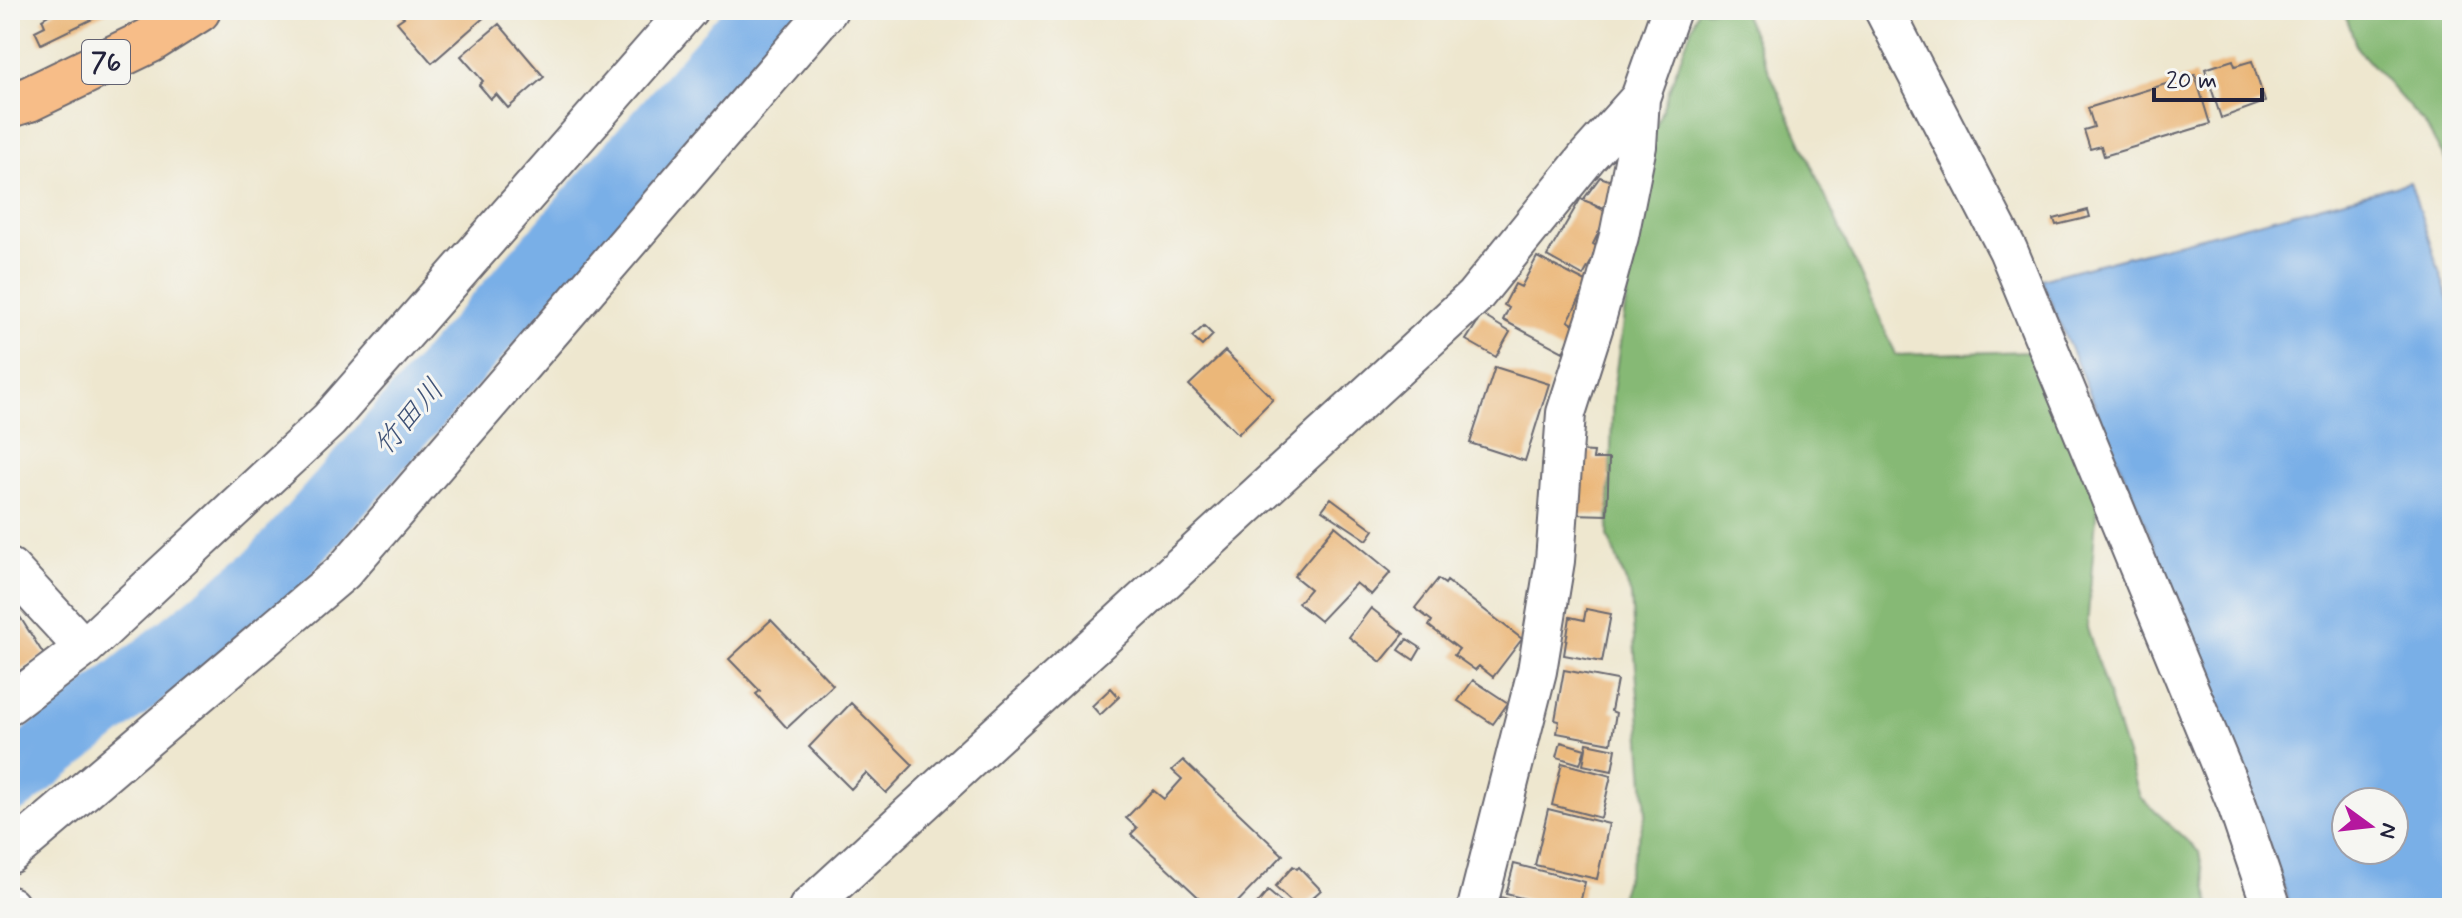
<svg xmlns="http://www.w3.org/2000/svg" width="2462" height="918" font-family="Mynerve,'Klee One',sans-serif">
	<rect width="100%" height="100%" fill="#f6f6f2"/>
	<filter id="ink" filterUnits="userSpaceOnUse"><feTurbulence type="fractalNoise" baseFrequency=".0125" numOctaves="2"/><feDisplacementMap in="SourceGraphic" scale="16" xChannelSelector="R" yChannelSelector="G"/><feConvolveMatrix kernelMatrix="1 2 1 2 8 2 1 2 1" color-interpolation-filters="sRGB"/></filter>
	<filter id="wash" filterUnits="userSpaceOnUse"><feTurbulence type="fractalNoise" baseFrequency=".006" numOctaves="4" result="noise"/><feDisplacementMap in="SourceGraphic" scale="32" xChannelSelector="R" yChannelSelector="G"/><feGaussianBlur stdDeviation="1.8" result="paint"/><feColorMatrix in="noise" values="0 0 0 0 0 0 0 0 0 0 0 0 0 0 0 0 0 1.4 0 .05"/><feComposite in="paint" operator="in"/></filter>
	<g filter="url(#wash)">
		<rect width="100%" height="100%" fill="#eee7cf"/>
		<path fill="#86b974" stroke="#546e58" stroke-width="2" d="M1698 10H1742L1896 355 2031 351 2098 492 2087 628 2140 797 2199 852 2211 908H1617L1646 813 1631 595 1608 536 1613 391 1648 148Z
			M2344 10H2452V172L2426 126 2357 48Z"/>
		<path fill="#79afe7" stroke="#4e6891" stroke-width="2" fill-rule="evenodd" d="M2410 182 2452 310V908H2291L2208 672 2041 279ZM2346 802H2394V850H2346Z"/>
		<g fill="none" stroke-linecap="round" stroke-linejoin="round">
			<path stroke="#79afe7" stroke-width="64" d="M10 781 267 577 765 10"/>
		</g>
		<g id="blocks">
			<path fill="#ebb779" d="M57 10H111L41 44 35 31 45 26 42 19Z
				M398 10H487L489 13 432 63 397 22 404 17Z
				M499 24 544 77 508 108 496 94 491 99 479 85 483 81 461 56Z
				M2233 60 2235 66 2252 61 2265 102 2221 118 2205 69Z
				M2195 75 2210 124 2104 156 2101 146 2090 149 2084 130 2094 127 2088 108Z
				M1600 177 1617 183 1607 209 1583 200Z
				M1581 198 1608 213 1593 244 1599 248 1583 276 1547 256Z
				M2088 210 2090 217 2056 225 2054 219Z
				M1537 257 1588 283 1568 321 1577 326 1563 352 1503 320 1509 308 1504 305 1515 284 1521 287Z
				M1482 315 1510 332 1496 357 1466 340Z
				M1204 326 1213 335 1202 346 1192 337Z
				M1225 351 1273 399 1238 434 1189 385Z
				M1495 367 1549 384 1525 461 1470 443Z
				M1575 451 1594 452 1593 459H1609L1607 515 1573 514Z
				M1331 498 1374 530 1367 540 1322 510Z
				M1335 526 1391 572 1371 595 1356 583 1320 621 1298 603 1310 589 1294 576Z
				M1438 579 1445 584 1447 581 1522 639 1493 677 1479 666 1475 670 1454 655 1459 649 1429 626 1432 621 1415 608Z
				M1371 608 1404 634 1381 662 1349 637Z
				M1586 609 1611 614 1602 662 1564 655 1570 617 1584 620Z
				M20 617 44 655 10 677V638L17 633 10 623Z
				M771 620 833 685 787 728 756 694 760 691 729 659Z
				M1407 639 1421 648 1414 660 1399 650Z
				M1564 670 1617 680 1611 711 1616 713 1611 743 1557 733 1559 721 1555 720Z
				M1473 680 1508 703 1493 724 1458 701Z
				M1111 688 1119 697 1100 715 1092 706Z
				M851 703 913 765 886 793 866 773 851 789 809 747Z
				M1561 742 1585 749 1580 764 1557 757Z
				M1587 743 1616 749 1612 771 1583 765Z
				M1183 760 1283 855 1232 908H1210L1131 834 1137 828 1126 818 1153 790 1164 799 1182 779 1172 770Z
				M1562 763 1611 776 1601 818 1552 805Z
				M1548 809 1609 824 1597 879 1535 865Z
				M1514 864 1585 882 1579 908H1562L1506 894Z
				M1293 866 1297 869 1299 867 1321 890 1301 908H1298L1275 887Z
				M1268 891 1281 902 1288 908H1254Z
				M1493 895 1538 907V908H1490Z"/>
		</g>
	</g>
	<g filter="url(#ink)">
		<use href="#blocks" fill-opacity="0" stroke="#69676f" stroke-width="2"/>
		<g fill="none" stroke-linecap="round" stroke-linejoin="round">
			<g stroke="#69676f" stroke-width="42">
				<path id="minor" d="M1884 10 2008 250 2237 805 2272 908
					M10 568 84 648
					M10 704 84 648 329 420 688 10
					M10 854 343 572 828 10
					M10 906 11 908
					M808 908 1474 297 1588 156 1640 98 1671 10
					M1477 908 1537 671 1555 561 1566 413 1597 316 1619 236 1637 146 1640 98"/>
			</g>
			<g stroke="#69676f" stroke-width="48">
				<path id="major" d="M10 105 29 99 149 41 198 10"/>
			</g>
			<use href="#minor" stroke="#fff" stroke-width="38"/>
			<use href="#major" stroke="#f7bd88" stroke-width="44"/>
		</g>
	</g>
	<g text-anchor="middle" stroke-width="6" stroke-linejoin="round" paint-order="stroke">
		<rect fill="#f6f6f2" stroke="#626272" stroke-width="2" x="82" y="40" width="48" height="44" rx="6"/>
		<g font-size="26" font-weight="bold" fill="#22223b">
			<text x="106" y="71">76</text>
		</g>
		<g font-size="30" font-style="italic" fill="#405377" stroke="#f6f6f2">
			<text transform="translate(408 417) rotate(-49)" y="10">竹田川</text>
		</g>
	</g>
	<rect width="2462" height="918" fill="none" stroke="#f6f6f2" stroke-width="40"/>
	<g transform="translate(2370 826) rotate(105)"><circle r="38" fill="#f6f6f2" stroke="#a1a1a9" stroke-width="2"/>
	<path d="M0-6L14 30L0 20L-14 30Z" fill="#b5179e"/>
	<text y="-12" font-size="22" font-weight="bold" text-anchor="middle" fill="#22223b">N</text>
	</g>
	<path d="M2154 88v12h108v-12" fill="none" stroke="#22223b" stroke-width="4"/>
	<text x="2166" y="88" font-size="24" fill="#22223b" stroke="#f6f6f2" stroke-width="6" paint-order="stroke">20 m</text>
</svg>
